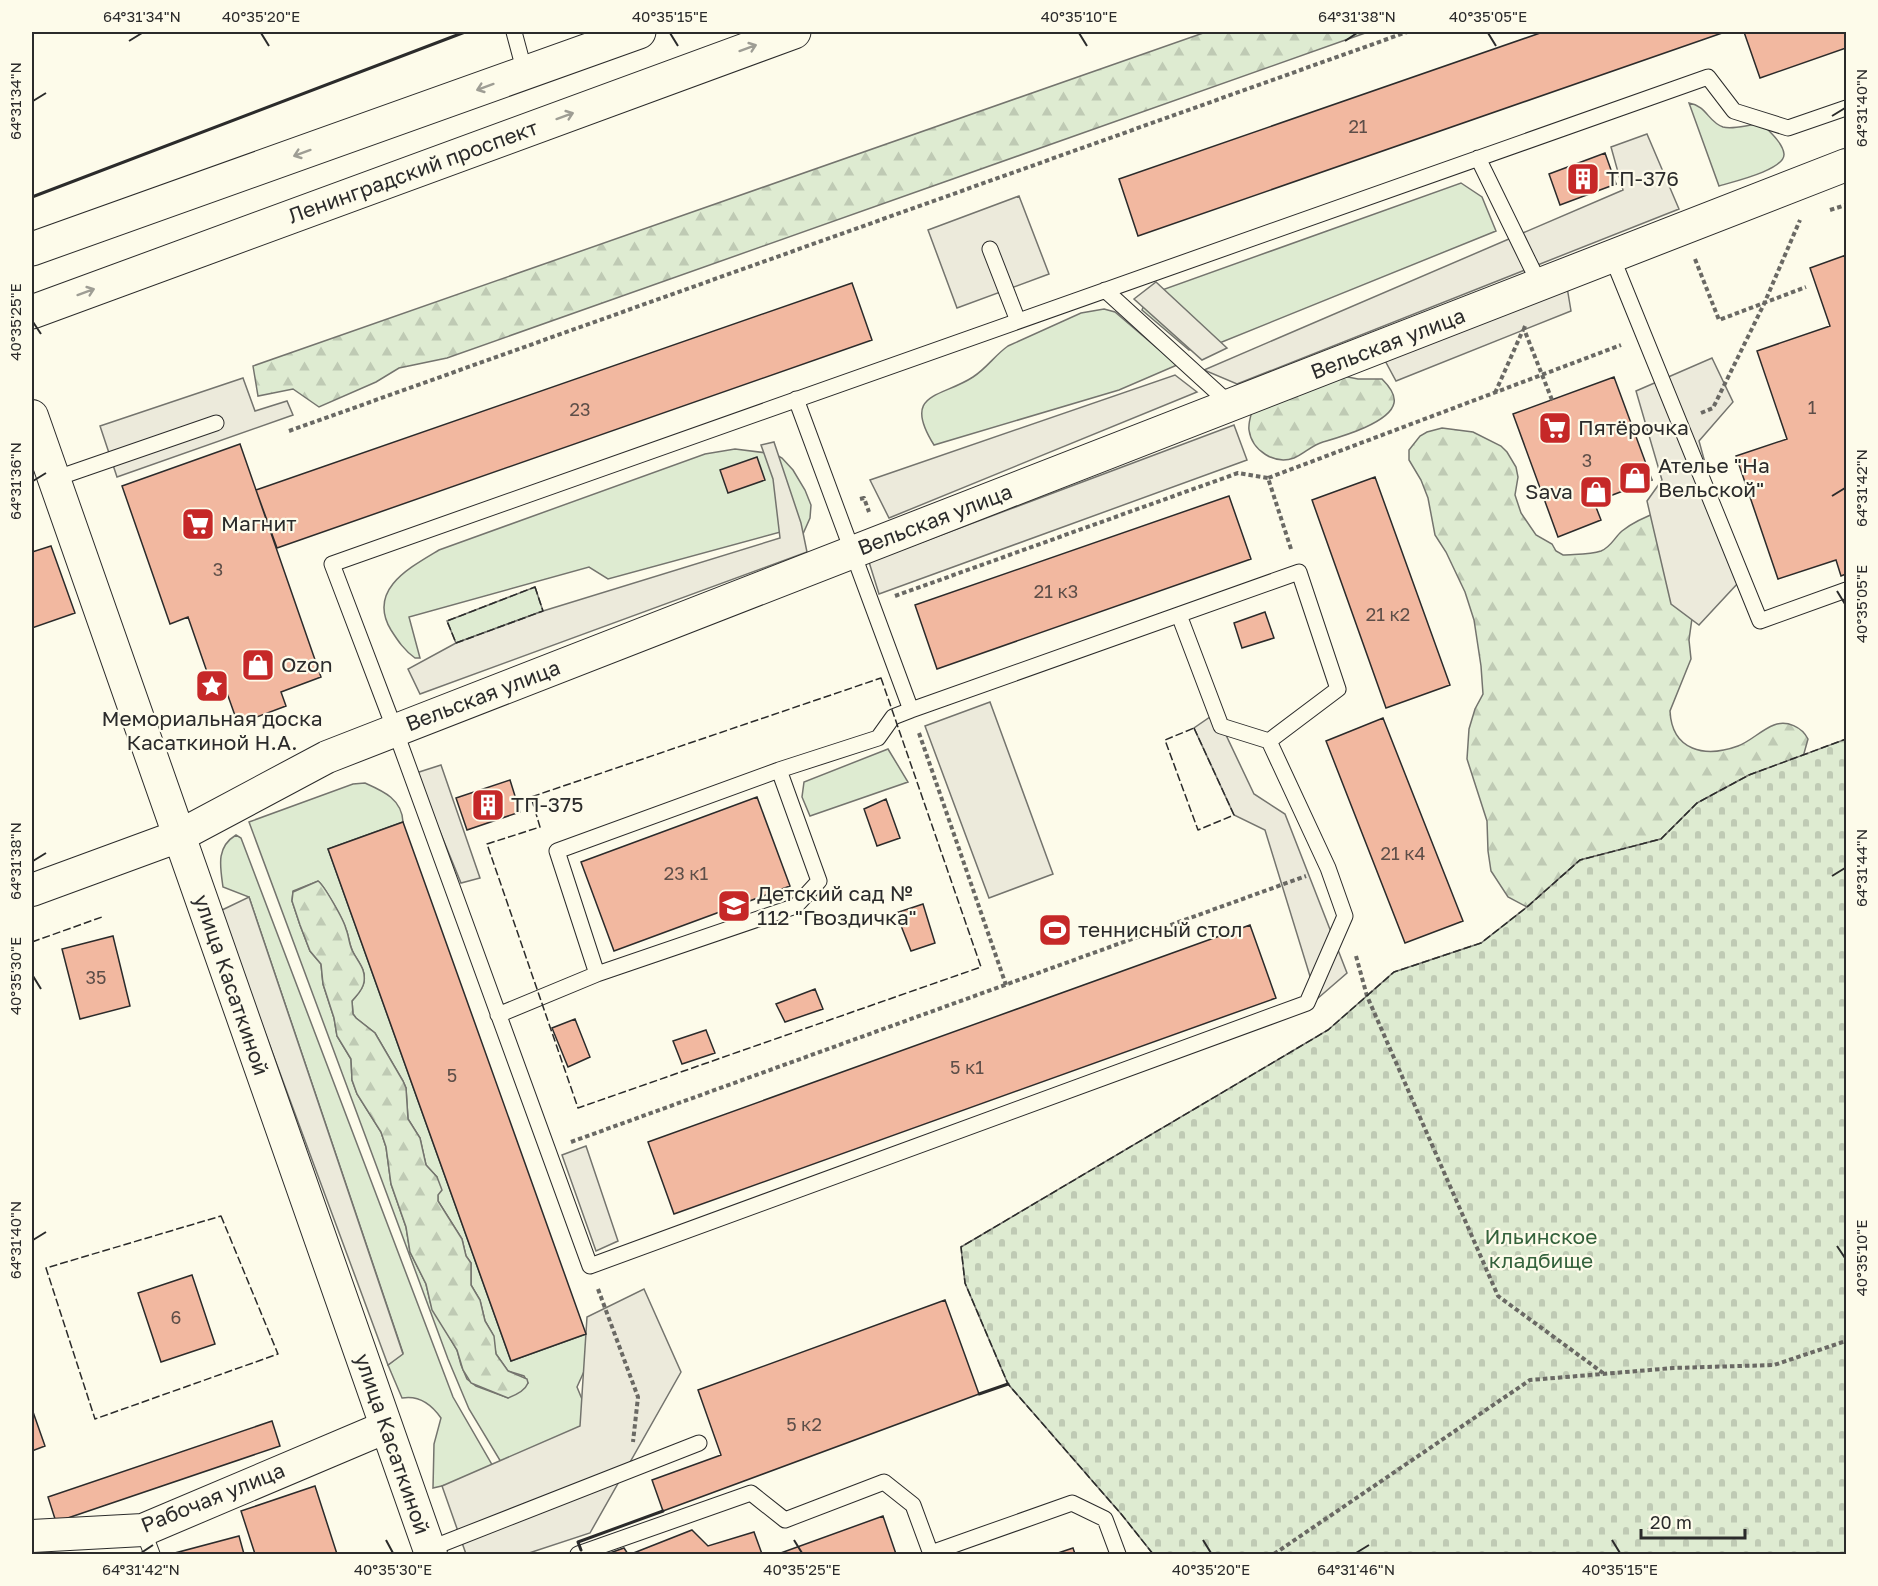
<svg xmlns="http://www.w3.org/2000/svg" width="1878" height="1586" font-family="'Golos Text',sans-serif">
	<defs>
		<pattern id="forest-firs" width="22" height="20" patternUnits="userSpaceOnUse" patternTransform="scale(1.5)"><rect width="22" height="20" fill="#deebd1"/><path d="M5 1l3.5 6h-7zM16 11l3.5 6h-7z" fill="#bfcab4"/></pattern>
		<pattern id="cemetery-stones" width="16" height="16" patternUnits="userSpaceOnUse" patternTransform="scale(1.5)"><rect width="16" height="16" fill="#deebd1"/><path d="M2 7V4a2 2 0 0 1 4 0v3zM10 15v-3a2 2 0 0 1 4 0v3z" fill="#bfcab4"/></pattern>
	</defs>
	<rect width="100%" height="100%" fill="#fdfbea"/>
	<path fill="#deebd1" stroke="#74746e" stroke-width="1.5" fill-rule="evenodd" d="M1689 103C1707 106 1708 122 1723 127 1734 130 1749 124 1762 124 1769 131 1783 143 1784 154 1785 170 1732 182 1719 186Z
		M1461 183 1482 197 1496 231 1217 344 1189 350 1142 310 1148 295Z
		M1104 309 1115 312 1177 365 1119 390 934 445C901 392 941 398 973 377 987 368 995 355 1008 346L1081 313Z
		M735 449 775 454 782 458 793 470 805 490 811 505 810 518 802 536 784 531 608 579 589 567 409 617 420 658H415C404 650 398 641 391 630 367 590 409 568 439 550L705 454Z
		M535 587 543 611 456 643 447 621Z
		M888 749 908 782 810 816 802 797 804 782Z
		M365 783C383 791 402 799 403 822L328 849 511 1361 586 1334 600 1336 577 1387 593 1426 522 1497 469 1409 448 1359 249 822 353 784ZM318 881C324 885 343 920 346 929 349 936 349 945 353 952 358 962 366 969 364 982 363 990 357 995 352 1001L353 1014 356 1018 375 1033 403 1081 406 1088 408 1119 420 1138 426 1165 437 1177 438 1201 462 1239 466 1256 471 1263V1285L480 1300 485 1321 492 1333 496 1354 508 1371 524 1376 528 1383 508 1398 476 1386 467 1379 461 1365 457 1350 431 1305 426 1284 410 1252 406 1227 391 1184 386 1147 381 1132 357 1094 352 1080 351 1059 337 1036 334 1018 323 984 321 964 310 951 300 925 292 901 293 891Z
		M236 835 241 838 453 1397 513 1501 480 1477 433 1488 434 1444 441 1418C432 1405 419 1395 402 1398L388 1365 403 1353 249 897 223 887C220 866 216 847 236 835Z"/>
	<path fill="url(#forest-firs)" stroke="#74746e" stroke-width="1.5" d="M1206 32H1368L447 358 399 368 376 382 319 407 293 389 258 396 253 366Z
		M1343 376 1358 379H1382C1388 385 1396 394 1394 403 1390 423 1340 437 1323 442 1312 445 1304 454 1294 458 1275 465 1252 451 1249 430 1248 423 1251 415 1253 408Z
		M1442 428 1473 432 1501 446 1507 452 1516 467 1518 477 1515 495 1521 513 1536 535 1552 544 1556 551 1563 555C1575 554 1590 555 1601 551 1611 547 1614 538 1622 531 1633 522 1647 516 1661 511L1693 611 1689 640 1691 659 1670 711C1672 751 1705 758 1738 746 1751 741 1761 730 1774 725 1787 720 1802 727 1808 739L1803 757 1749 775 1697 803 1661 839 1580 860 1527 907 1508 897 1491 871 1488 851 1487 821 1467 759 1469 729 1475 709 1483 694 1481 666 1474 620 1465 592 1446 552 1435 535 1428 498 1421 480 1409 460V450L1420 436 1427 432Z
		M318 881C324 885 344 920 346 929 349 936 349 945 353 952 358 962 366 969 364 982 363 990 357 995 352 1001L353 1014 356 1018 375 1033 403 1081 406 1088 408 1119 420 1138 426 1165 437 1177 442 1190 438 1195V1201L462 1239 466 1256 471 1263V1285L480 1300 485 1321 494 1336 496 1354 508 1371 527 1379 528 1383C525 1391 516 1395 508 1398L471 1383 463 1370 457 1350 432 1310 426 1284 410 1252 406 1227 391 1184 386 1147 381 1132 357 1094 352 1080 351 1059 337 1036 334 1018 323 984 321 964 310 951 300 925 292 901 293 892Z"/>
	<path fill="url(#cemetery-stones)" stroke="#74746e" stroke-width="1.5" d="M1846 739V1554H1153L1122 1515 1008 1384 965 1283 961 1247 1328 1030 1394 972 1481 943 1527 907 1580 860 1661 839 1697 803 1749 775Z"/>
	<path fill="#eceadb" stroke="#74746e" stroke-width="1.5" d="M1647 134 1679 209 1237 384 1204 370 1623 190 1611 147Z
		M1019 196 1049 274 957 308 928 230Z
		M1156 282 1227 348 1202 360 1134 299Z
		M1567 287 1571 311 1396 381 1382 355Z
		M1712 358 1733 402 1699 441 1738 583 1699 625 1671 604 1647 501 1662 480 1636 391Z
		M1175 375 1197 392 889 518 870 480Z
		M243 378 255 411 287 401 293 415 117 477 100 426Z
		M1234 425 1247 460 879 594 869 562Z
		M774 442 801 523 807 552 420 694 408 669 456 643 543 611 780 538 773 479 761 445Z
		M990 702 1053 874 989 898 925 726Z
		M1210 717 1225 733 1254 794 1285 814 1347 973 1317 999 1265 830 1234 815 1194 728Z
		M441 765 480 878 461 883 416 773Z
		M249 897 403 1354 388 1365 220 911Z
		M586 1146 618 1241 596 1251 562 1155Z
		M644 1289 681 1372 590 1533 526 1554H466L442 1486 580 1426 587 1317Z"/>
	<path fill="#f2b8a0" stroke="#2b2b2b" stroke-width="1.5" d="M1543 32H1725L1138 236 1119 179Z
		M1744 32H1846V48L1760 78Z
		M1605 153 1616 184 1560 205 1549 174Z
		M1846 255V574L1841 576 1836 560 1778 579 1736 456 1787 439 1757 351 1830 326 1810 268Z
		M852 283 872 340 277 548 256 490Z
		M1614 377 1652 480 1594 502 1601 520 1558 537 1513 414Z
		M240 444 321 677 281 692 286 706 238 724 227 693 216 698 188 617 170 624 122 486Z
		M757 457 765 480 728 493 720 470Z
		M1375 477 1450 685 1386 708 1312 500Z
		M1229 496 1251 559 937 669 915 605Z
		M51 546 75 613 32 628V552Z
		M1265 612 1274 638 1242 648 1234 623Z
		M1383 718 1463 921 1405 943 1326 741Z
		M510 780 520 812 467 830 456 798Z
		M757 797 790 886 614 951 581 862Z
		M886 799 900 838 877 846 864 809Z
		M403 822 586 1334 511 1361 328 849Z
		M923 904 935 943 911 951 896 913Z
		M1250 925 1276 998 674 1214 648 1142Z
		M113 936 130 1006 80 1019 62 949Z
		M815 989 823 1009 785 1022 776 1004Z
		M575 1019 590 1057 568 1067 552 1028Z
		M706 1030 715 1053 682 1064 673 1041Z
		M192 1275 215 1344 161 1362 138 1293Z
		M945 1300 979 1394 663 1511 652 1480 721 1455 698 1390Z
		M32 1409 45 1446 32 1451Z
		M272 1421 280 1446 56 1522 48 1497Z
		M315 1486 337 1554H255L241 1511Z
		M883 1516 896 1554H778Z
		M692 1530 708 1546 754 1532 762 1554H631Z
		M239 1536 244 1554H176L175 1553Z
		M624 1548 628 1554H607Z
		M1073 1548 1075 1554H1055Z"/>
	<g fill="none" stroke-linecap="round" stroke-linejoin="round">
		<g stroke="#2b2b2b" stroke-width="17">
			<path id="lane" d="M514 32 525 73
				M1478 158 1540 285
				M990 249 1018 321
				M1612 257 1760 621 1846 590
				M1105 290 1231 405
				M796 399 911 710
				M54 479 216 423
				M1179 615 1221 726 1269 741
				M597 974 557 851 779 770 878 738 893 717 911 710 1299 572 1338 689 1269 741 1328 868 1345 916 1307 1003 590 1266 395 730 332 564 1708 77 1734 111 1788 128 1846 108
				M498 1015 597 974 796 906 819 881 779 770
				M143 1530 152 1554
				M429 1549 699 1443
				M931 1553 1072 1503 1105 1519 1118 1554
				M578 1554 751 1493 785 1520 884 1482 913 1505 931 1554"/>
		</g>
		<g stroke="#2b2b2b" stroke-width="34">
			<path id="street" d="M32 416 431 1554
				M32 890 179 836 327 757 1846 165
				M32 1536 143 1530 386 1427"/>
		</g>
		<g stroke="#2b2b2b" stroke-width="35">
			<path id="primary" d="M32 249 639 32
				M32 312 794 32"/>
		</g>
		<path stroke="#6a6964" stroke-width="4" stroke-dasharray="4.5 3" stroke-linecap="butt" d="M1830 210 1846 205
			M1695 259 1719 320 1806 287
			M1525 326 1524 329 1552 400
			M1495 393 1523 330
			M1701 413 1713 408 1764 304 1800 220
			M289 431 1407 32
			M860 499 864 498 869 512
			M1291 549 1268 478 1621 345
			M895 596 1238 473 1268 478
			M919 733 1006 985
			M1356 956 1367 996 1498 1296 1603 1373
			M571 1142 1306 876
			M598 1289 638 1397 633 1442
			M1274 1554 1530 1380 1673 1368 1774 1365 1846 1341"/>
		<use href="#lane" stroke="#fdfbea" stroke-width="15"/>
		<use href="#street" stroke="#fdfbea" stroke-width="32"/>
		<use href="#primary" stroke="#fdfbea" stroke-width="33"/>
		<path stroke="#2b2b2b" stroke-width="1.5" stroke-dasharray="8 3" stroke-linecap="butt" d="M535 587 543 611 456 643 447 621Z
			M881 678 981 967 578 1108 487 844 540 827 531 797Z
			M1194 728 1234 815 1198 830 1165 740Z
			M32 942 102 917
			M221 1216 278 1354 95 1419 46 1268Z
			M1153 1554 1122 1515 1008 1384 965 1283 961 1247 1328 1030 1394 972 1481 943 1527 907 1580 860 1661 839 1697 803 1749 775 1846 739"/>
		<path stroke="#2b2b2b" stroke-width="3" d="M32 197 465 32
			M979 1394 1008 1384
			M581 1550 578 1542 663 1511"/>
	</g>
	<defs><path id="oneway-shaft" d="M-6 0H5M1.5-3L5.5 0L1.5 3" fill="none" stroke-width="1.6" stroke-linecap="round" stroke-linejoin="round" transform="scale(1.5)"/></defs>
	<g stroke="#9e9d94">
		<use href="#oneway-shaft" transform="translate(748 48) rotate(-20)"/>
		<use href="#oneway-shaft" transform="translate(485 87) rotate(160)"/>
		<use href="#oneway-shaft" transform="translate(565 116) rotate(-20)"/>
		<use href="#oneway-shaft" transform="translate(302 153) rotate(160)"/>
		<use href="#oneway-shaft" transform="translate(86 292) rotate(-20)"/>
	</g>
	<path fill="none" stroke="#2b2b2b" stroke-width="2" d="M261 33 269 46M670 33 678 46M1079 33 1087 46M1488 33 1496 46M129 41 142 33M1345 41 1357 33M33 101 46 93M1832 116 1845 108M33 322 41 334M33 481 46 473M1832 496 1845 488M1837 591 1845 604M33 861 46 853M1832 876 1845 868M33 976 41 989M33 1240 46 1232M1837 1246 1845 1258M386 1540 393 1553M794 1540 802 1553M1203 1540 1211 1553M1612 1540 1620 1553M141 1553 153 1545M1356 1553 1369 1545"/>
	<defs>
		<g id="building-square" transform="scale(1.725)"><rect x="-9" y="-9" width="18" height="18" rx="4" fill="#c62828" stroke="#fdfbea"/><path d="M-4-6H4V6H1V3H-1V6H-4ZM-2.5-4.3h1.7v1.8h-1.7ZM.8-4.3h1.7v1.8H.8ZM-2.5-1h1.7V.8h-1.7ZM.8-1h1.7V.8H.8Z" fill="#fff"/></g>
		<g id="supermarket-square" transform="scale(1.725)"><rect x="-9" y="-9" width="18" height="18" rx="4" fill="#c62828" stroke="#fdfbea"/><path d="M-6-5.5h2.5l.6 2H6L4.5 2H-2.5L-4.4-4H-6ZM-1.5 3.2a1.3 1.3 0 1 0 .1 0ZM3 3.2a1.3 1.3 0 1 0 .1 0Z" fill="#fff"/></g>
		<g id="shop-square" transform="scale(1.725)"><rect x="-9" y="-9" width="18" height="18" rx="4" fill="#c62828" stroke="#fdfbea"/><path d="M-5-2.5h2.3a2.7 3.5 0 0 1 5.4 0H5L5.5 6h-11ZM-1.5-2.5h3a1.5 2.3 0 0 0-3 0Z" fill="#fff"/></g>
		<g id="sight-square" transform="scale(1.725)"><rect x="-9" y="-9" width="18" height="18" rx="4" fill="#c62828" stroke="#fdfbea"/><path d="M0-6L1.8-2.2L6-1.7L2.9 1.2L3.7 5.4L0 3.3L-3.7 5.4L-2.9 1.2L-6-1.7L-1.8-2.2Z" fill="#fff"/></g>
		<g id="school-square" transform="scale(1.725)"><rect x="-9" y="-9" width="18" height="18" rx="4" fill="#c62828" stroke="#fdfbea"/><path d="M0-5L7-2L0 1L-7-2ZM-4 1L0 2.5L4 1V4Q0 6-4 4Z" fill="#fff"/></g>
		<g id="stadium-square" transform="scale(1.725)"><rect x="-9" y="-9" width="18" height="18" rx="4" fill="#c62828" stroke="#fdfbea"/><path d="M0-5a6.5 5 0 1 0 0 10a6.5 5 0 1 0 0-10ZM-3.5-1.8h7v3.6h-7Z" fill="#fff"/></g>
	</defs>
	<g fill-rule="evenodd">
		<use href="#building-square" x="1583" y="179"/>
		<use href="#supermarket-square" x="1555" y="428"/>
		<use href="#shop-square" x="1635" y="478"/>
		<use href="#shop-square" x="1596" y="492"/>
		<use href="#supermarket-square" x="198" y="524"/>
		<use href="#shop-square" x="258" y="665"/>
		<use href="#sight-square" x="212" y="686"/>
		<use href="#building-square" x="488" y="805"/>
		<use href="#school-square" x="734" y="906"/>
		<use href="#stadium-square" x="1055" y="930"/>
	</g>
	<g text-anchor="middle" stroke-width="4.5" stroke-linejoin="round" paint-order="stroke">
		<g font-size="18" fill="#5d4e48">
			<text x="1358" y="133">21</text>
			<text x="1812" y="414">1</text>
			<text x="580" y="416">23</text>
			<text x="1587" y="467">3</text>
			<text x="218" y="576">3</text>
			<text x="1056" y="598">21 к3</text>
			<text x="1388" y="621">21 к2</text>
			<text x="1403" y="860">21 к4</text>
			<text x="686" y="880">23 к1</text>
			<text x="96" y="984">35</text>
			<text x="967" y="1074">5 к1</text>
			<text x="452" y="1082">5</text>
			<text x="176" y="1324">6</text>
			<text x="804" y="1431">5 к2</text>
		</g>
		<g font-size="21" fill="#2b2b2b" stroke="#fdfbea">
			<text transform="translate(413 172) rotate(-20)" y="7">Ленинградский проспект</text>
			<text transform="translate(1388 344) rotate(-21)" y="7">Вельская улица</text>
			<text transform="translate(935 520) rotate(-21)" y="7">Вельская улица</text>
			<text transform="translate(483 696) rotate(-21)" y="7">Вельская улица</text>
			<text transform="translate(231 985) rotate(71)" y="7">улица Касаткиной</text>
			<text transform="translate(392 1444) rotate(71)" y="7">улица Касаткиной</text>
			<text transform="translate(213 1498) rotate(-22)" y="7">Рабочая улица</text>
		</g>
		<g font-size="21" fill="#2b2b2b" stroke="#fdfbea" text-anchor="start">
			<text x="1606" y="186">ТП-376</text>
			<text x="1578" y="435">Пятёрочка</text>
			<text x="1658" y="473">Ателье "На<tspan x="1658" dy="24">Вельской"</tspan></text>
			<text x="1573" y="499" text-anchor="end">Sava</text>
			<text x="221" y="531">Магнит</text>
			<text x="281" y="672">Ozon</text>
			<text x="212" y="726" text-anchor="middle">Мемориальная доска<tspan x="212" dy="24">Касаткиной Н.А.</tspan></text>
			<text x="511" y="812">ТП-375</text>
			<text x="757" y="901">Детский сад №<tspan x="757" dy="24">112 "Гвоздичка"</tspan></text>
			<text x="1078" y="937">теннисный стол</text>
		</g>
		<g font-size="21" fill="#34623c" stroke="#fdfbea">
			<text x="1541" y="1244">Ильинское<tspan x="1541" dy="24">кладбище</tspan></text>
		</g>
	</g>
	<rect width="1878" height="1586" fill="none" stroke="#fdfbea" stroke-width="66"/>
	<path d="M1641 1529v9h104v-9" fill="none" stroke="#2b2b2b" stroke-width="3"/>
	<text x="1650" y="1529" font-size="18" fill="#2b2b2b" stroke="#fdfbea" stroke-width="4.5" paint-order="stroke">20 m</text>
	<rect x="33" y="33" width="1812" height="1520" fill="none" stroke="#2b2b2b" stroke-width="2"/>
	<g font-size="15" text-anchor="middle" fill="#2b2b2b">
		<text x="142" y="22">64°31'34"N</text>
		<text x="261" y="22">40°35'20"E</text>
		<text x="670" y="22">40°35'15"E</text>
		<text x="1079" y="22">40°35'10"E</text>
		<text x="1357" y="22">64°31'38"N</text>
		<text x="1488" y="22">40°35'05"E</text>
		<text transform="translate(16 101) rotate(-90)" y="5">64°31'34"N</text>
		<text transform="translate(1862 108) rotate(-90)" y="5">64°31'40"N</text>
		<text transform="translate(16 322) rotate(-90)" y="5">40°35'25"E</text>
		<text transform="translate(16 481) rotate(-90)" y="5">64°31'36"N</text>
		<text transform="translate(1862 488) rotate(-90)" y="5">64°31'42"N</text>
		<text transform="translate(1862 604) rotate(-90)" y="5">40°35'05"E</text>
		<text transform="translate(16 861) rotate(-90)" y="5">64°31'38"N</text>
		<text transform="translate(1862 868) rotate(-90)" y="5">64°31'44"N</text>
		<text transform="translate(16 976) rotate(-90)" y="5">40°35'30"E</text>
		<text transform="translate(16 1240) rotate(-90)" y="5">64°31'40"N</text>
		<text transform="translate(1862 1258) rotate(-90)" y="5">40°35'10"E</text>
		<text x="141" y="1575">64°31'42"N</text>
		<text x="393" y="1575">40°35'30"E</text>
		<text x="802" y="1575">40°35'25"E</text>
		<text x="1211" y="1575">40°35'20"E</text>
		<text x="1356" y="1575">64°31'46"N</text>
		<text x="1620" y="1575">40°35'15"E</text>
	</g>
</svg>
